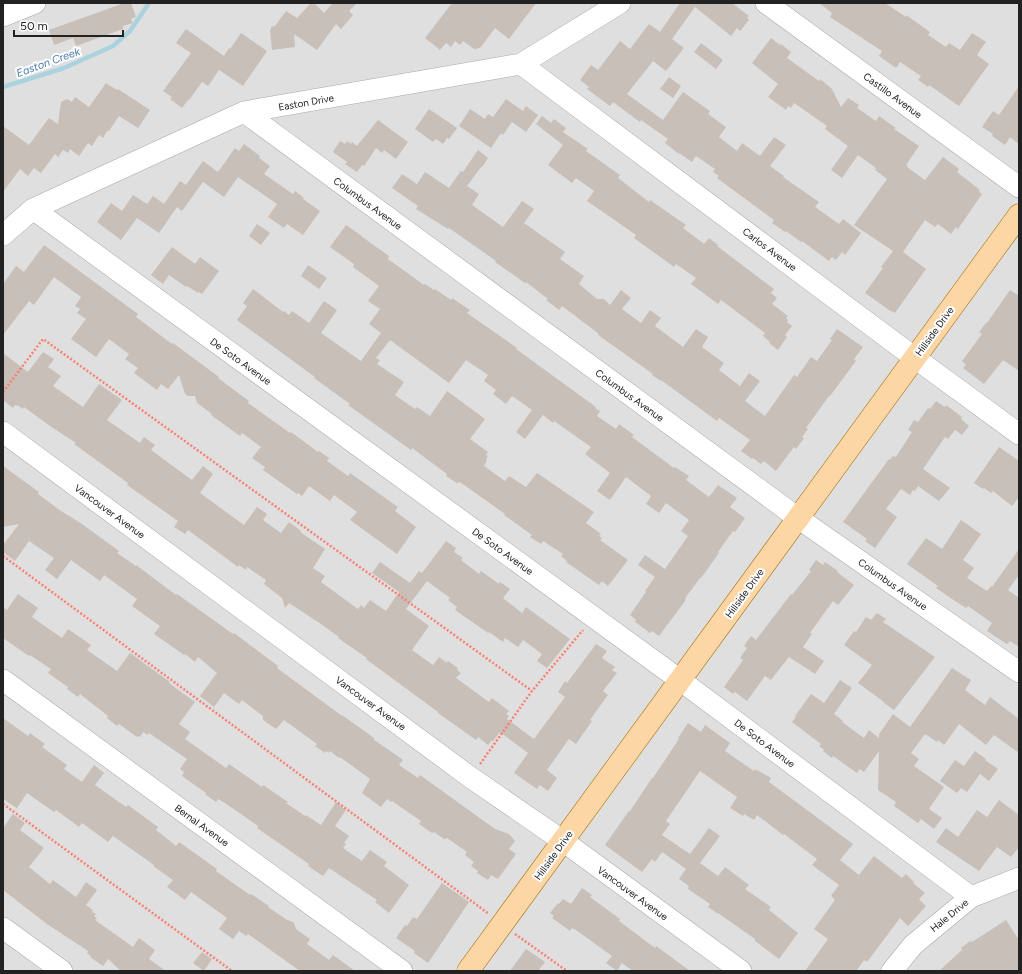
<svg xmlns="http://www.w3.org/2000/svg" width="1022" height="974" font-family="Figtree,sans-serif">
	<rect width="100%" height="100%" fill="#f2efe9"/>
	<path fill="#e0dfdf" d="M3 3H1019V971H3Z"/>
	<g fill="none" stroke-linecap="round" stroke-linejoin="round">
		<path stroke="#aad3df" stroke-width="4.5" d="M3 87 64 68 113 46 130 31 149 3"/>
	</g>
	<path fill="#c7bfb8" d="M124 3H131L136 17 131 19 133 23 123 26V29L76 46 73 38 54 45 49 30Z
		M311 3H314L324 13 333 3H357L349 11 353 15 341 29 336 24 317 50 294 34 295 47 272 50 270 30H271V27L275 26 286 11 297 18Z
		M452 3H536L509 39 495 28 481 47 476 49H474L463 41 460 45 455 41 451 47 446 43 440 50 425 38Z
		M680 3H732L749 16 747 18 749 20 740 31 737 28 731 36 695 7 672 39 684 48 666 71 653 61 627 94 663 120 683 92 710 111 708 114 726 127 719 137 737 151 742 143 760 156 774 137 786 145 770 166 784 176 783 177 819 202 815 207 839 224 843 219 861 233 845 255 842 252 836 260 832 257 829 261 802 241 801 242 786 231 785 232 772 223 774 220 717 178 719 176 713 172 715 169 696 156 692 162 679 153V154L665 143 668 139 641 120 640 122 613 102 610 106 587 89 589 87 580 80 591 65 598 70 620 41 630 49 649 24 660 32Z
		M819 3H885L906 17V15L930 32 928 35 946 47 949 43 960 50 972 33 986 42 977 55 989 64 959 106 929 85 928 87 918 80 921 76 900 62 896 68 879 56 882 51 830 17 832 13Z
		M186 29 224 56 229 48 230 49 241 33 267 51 243 86 219 70 208 86 202 82 189 100H188L182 108 170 99 172 97 163 91 191 53 176 43Z
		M771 38 780 45 781 44 791 52 787 58 819 81 820 79 832 89 841 107 848 98 859 105 857 108 876 121 879 116 896 128 894 129 919 146 906 165 908 166 907 167 925 180 943 157 959 169 957 172 980 190 979 192 982 194 958 229 956 227 951 234 938 224 935 227 925 220 903 252 926 269 895 313 892 311V312L865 293 883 268 881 267 893 251 854 225 887 179 875 170 876 168 858 155 842 178 831 170 848 146 825 129 827 126 794 103 791 108 788 106 786 110 768 97 778 84 752 63Z
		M701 43 723 60 716 69 694 52Z
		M669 77 681 86 673 98 660 89Z
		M106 83 117 90 118 89 150 110 138 128 119 116 109 131H107L103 138 99 135 92 146 88 143 79 156 70 149 68 153 63 150 58 157 55 154 41 173 34 168 28 176 20 169 3 192V126L29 145 49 118 58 124 61 102 67 99 72 102 75 97 89 107Z
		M1019 86V144L1010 137 1005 145 992 136 993 134 982 127 993 111 999 115Z
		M506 99 523 111 526 106 538 115 526 132 512 122 503 135 501 133 491 148 459 126 470 109 485 119 488 114 493 117Z
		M429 109 457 128 449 139 447 138 443 144 436 139 433 142 415 129Z
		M542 116 551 123 554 119 566 128 563 132 588 149 586 151 620 175 618 178 649 202 650 200 686 225 683 228 704 244 709 238 718 245 717 246 774 289 771 293 777 298 772 304 788 316 786 318 788 320 787 322 792 326 785 335 787 337 778 350 769 343 770 342 763 336 765 333 721 300 718 304 691 284 696 278 676 264 674 267 634 238 636 235 616 221 587 201 594 191 576 178 572 183 548 165 563 145 536 124Z
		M378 120 408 142 396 159 384 150 382 153 376 148 364 166 362 165 357 172 345 164 347 162 333 152 340 141 345 144 347 141 351 144 352 142 357 146Z
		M244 144 260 156 259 158 270 166 264 174 293 194 295 191 304 198 303 199 320 211 303 235 287 224 284 228 268 217 277 204 238 177 224 197 203 182 182 211 177 207 159 233 137 218 121 240 97 222 111 203 122 211 133 195 147 204 153 196 164 204 180 181 186 185 203 161 218 172 235 148 239 151Z
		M478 150 488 158 482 167H481L467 186 479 194 472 205 503 227 522 201 534 209 524 223 565 252 560 259 584 276 579 284 597 299H604L610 305 621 290 631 298 622 309 641 323 650 310 661 318 655 326 683 347 696 329 708 337 702 347 724 363 719 370 740 386 749 373 760 381 745 401 765 416 794 375 797 377 811 357 817 361 832 340 830 339 837 329 863 347 854 359 856 361 830 396H829L806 428 808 429 802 437 804 438 796 449 794 447 776 471 764 461 761 464 753 458 752 459 741 451 750 440 719 418 717 421 661 380V381L652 375 653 374 598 335 599 334 562 306 559 310 546 300 548 299 526 282 525 283 495 262 496 261 489 256 449 228 448 229 416 209 418 206 392 188 402 174 417 184 425 172 449 188 461 171 463 172Z
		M257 224 270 233 261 245 249 236Z
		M346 225 362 236H361L389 256 388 259 424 285 425 284 434 290 435 289 451 300 452 298 470 310 467 313 517 348 516 349 596 407 595 408 600 411 597 416 616 429 619 424 634 435 632 437 674 468 675 467 689 476 686 480 709 497 718 485 737 498 730 507 745 518 735 532 733 531 718 552 719 553 701 578H700L686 597 685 601 659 636 652 631 650 633 635 622 636 620 630 615 646 592 645 591 655 577 638 565 645 555 665 569 688 536 681 531 689 520 666 503 659 513 646 504 651 496 626 477 610 500 597 491 610 473 585 454 591 447 554 421 553 423 543 415 525 439 516 432 532 410 512 396 506 404 493 394 496 390 484 381 488 375 466 360 449 383 390 340 376 358 380 360 377 364 404 382 395 395 415 409 417 407 430 416 447 391 485 419 470 439 488 452 486 455 488 456 486 459 487 460 484 466 505 481 509 476 526 487 537 473 594 512 586 523 601 534 599 536 602 538 600 540 628 560 608 586 602 581 599 585 566 562 567 561 561 556 563 554 543 541 541 544 530 537 532 535 504 515 505 514 460 482 457 483 446 476 447 474 412 448 411 450 348 405 350 404 314 378 315 377 237 320 247 306 243 303 253 289 283 312 284 311 289 315 292 311 309 323 324 301 337 310 321 333 361 361 381 333 369 324 380 309 368 301 379 286 353 267 354 264 330 247Z
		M44 245 138 314 136 317 172 344 173 343 219 377 218 378 249 401 248 403 290 433 291 432 318 452 319 451 329 458 327 461 348 476 350 473 398 507 395 511 416 527 397 554 350 520 357 512 334 495 330 501 309 486 302 496 298 493 297 494 263 470 265 467 252 458 261 447 242 433 240 436 211 415 212 414 197 403 195 396H188L185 394 179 375 168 389 161 384 157 390 134 373 138 368 125 359 129 354 109 339 96 357 71 339 86 319 77 313 80 309 75 306 81 297 54 277 34 305 29 301 3 335V284L16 266 24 272Z
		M172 247 195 264 200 257 219 271 202 294 199 292 198 293 187 286 186 287 169 275 163 284 151 275Z
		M308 265 327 278 319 289 301 276Z
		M1010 290 1019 296V371L1003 360 984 384 963 368 966 365 962 361 982 334 979 332 986 323H987Z
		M43 352 54 359 48 367 61 376 53 386 83 407 99 384 122 400 107 420 140 443 144 437 155 445 151 450 192 480 203 466 213 474 200 493 244 525 257 507 267 514 263 520 281 533 289 522 301 531 300 532 325 549 313 568 325 576 321 582 358 609 361 605 364 608 370 600 386 611 399 592 372 573 380 562 410 583 419 571 422 573 446 541 456 548 454 552 463 558 461 560 479 574 481 571 499 584 500 582 510 589 503 598 522 613 526 607 570 639 547 668 537 661 542 654 523 640 518 647 505 638 503 642 489 632 488 633 455 610 457 607 448 600 450 598 427 581 406 609 429 626 412 650 433 665 439 657 447 663 448 661 458 668 457 670 461 673 456 678 489 702 492 698 509 711 506 714 509 716 507 719 534 739 565 697 558 692 565 681 567 683 596 644 607 651 602 658 615 667 612 670 617 673 603 691 608 695 590 720 592 721 576 744 569 739 547 770 557 778 548 791 540 785 537 789 514 773 528 753 500 732 493 741 492 740 488 745 478 737 476 740 438 713V712L366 659 367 658 338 638 339 637 321 624 289 603 285 608 282 598 264 584 266 580 247 567 246 570 239 565 238 567 188 530 185 534 174 527 178 521 127 485 128 483 74 444 76 443 50 426 24 407 23 409 17 405 16 406 15 405 13 408 3 400V353L28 372Z
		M936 401 945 407 946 405 962 417 961 419 969 426 962 435 955 430 948 439 945 437 923 469 950 488 939 501 918 486 915 491 913 490 910 495 901 489 886 509 897 517 875 548 865 541 867 539 843 522 889 459 890 460 893 456 896 457 912 432 908 430 914 420 918 422 928 408 930 409Z
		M999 447 1019 461V497L1012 506 993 491 991 493 984 488 983 489 974 483Z
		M3 466 39 492 38 494 61 511 82 524 119 551 117 553 136 566V565L176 595 177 594 233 634 234 633 278 666 277 668 342 716V715L374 738V740L389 750 403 760 399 765 418 778 420 775 495 829 509 834 515 841 509 849 516 854 498 879 491 875 488 880 477 873 478 871 471 866 474 862 465 855 467 852 447 838 444 839 434 832 432 833 419 824 421 821 392 801 391 802 387 799 381 807 362 793 370 779 340 757 339 758 330 751 329 753 326 751 325 753 315 746 317 744 284 720 276 729 263 720V716L242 700 239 704 224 693 214 707 200 696 217 673 198 657 195 662 185 654 184 655 154 634 160 626 132 606 137 599 104 575 100 581 71 560 57 579 45 570 54 558 29 541 15 561 3 552V545L19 524 3 527Z
		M961 520 981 534 963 560 974 568 967 578 987 591 991 586 992 587 1019 549V575L1008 590 1019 598V647L1010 641 1007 644 987 631 992 623 968 606 966 608 955 601 936 588 938 586 907 564 926 538 942 549Z
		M816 560 823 565 825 562 838 571 837 572 854 585 838 605 833 601 810 633 812 634 803 647 824 661 815 674 789 657 771 680 765 676 747 701 735 692 733 694 724 687 743 660 740 658 747 648 744 646 751 636 756 640 791 594 792 595 811 571 809 570Z
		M18 594 38 608 32 617 62 638 68 629 91 645 87 650 117 671 130 653 170 682 169 683 195 702 179 724 190 732 185 739 226 768 229 764 262 787 263 785 288 802 286 803 305 816 306 815 321 825 336 802 346 810 335 826 349 836 344 843 346 844 343 848 362 861 370 850 387 862 384 866 409 885 389 913 375 902 377 900 329 868 323 876 308 866 309 864 257 828 258 826 225 803 218 799 216 802 205 794 206 793 182 776 184 772 180 769 187 759 149 733 148 735 143 732 140 737 138 736 137 737 119 724 117 726 107 718 108 716 80 694 78 697 67 689 68 687 48 673 51 669 30 655 29 656 3 638V607L7 610Z
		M877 613 886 619 883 622 935 657 894 710 884 703V702L858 683 872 665 844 645 854 631 856 632 866 617 871 620Z
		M952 668 971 680 965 690 985 705 990 697 1019 719V753L994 735 986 745 959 724 944 745 938 740 937 742 925 734 911 753 919 759 914 766 944 787 929 809 942 818 934 829 921 819 918 823 894 806 896 802 878 790 879 751 864 772 860 769 857 773 833 756 832 758 823 751 824 750 819 746 821 744 792 722 796 717 795 716 811 694 824 703 840 680 852 688 834 714 843 721 842 722 864 738 869 730 879 738V734L893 714 910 727Z
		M3 718 28 736 30 733 45 744 42 747 67 765 64 769 82 782 94 765 104 773 95 785 126 807 128 805 158 827 156 830 176 846 179 842 217 869 216 871 250 895 251 894 269 906 268 907 287 920 291 921 294 923 296 929 310 939 307 944 329 960 333 955 355 971H300L248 934 246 936 239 931 233 939 219 929 227 918 191 892 185 900 167 887 173 880 153 866 154 865 113 836 108 842 82 823 79 827 56 810 54 812 27 793 17 808 3 799Z
		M688 723 701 732 705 725 730 743 725 751 754 771 755 769 771 778 769 782 853 844 840 860 859 875 874 856 902 878 906 874 914 882 913 883 925 893 919 899 926 906 908 926 900 918 867 962 864 960 856 971H805L828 939 814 929 835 900 831 896 839 885 812 865 817 859 784 834 783 835 757 815 754 820 744 814 743 816 730 808 737 797 700 771 666 821 670 824 662 835 690 854 709 828 720 836 700 863 718 876 725 867 749 885 745 889 771 907 769 910 798 933 779 959 755 941V939L718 913H717L708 907 710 904 688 889 689 886 679 879 686 869 662 852 655 862 652 859 642 872 605 845 629 811H630L652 778H653L679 739 678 738Z
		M975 751 986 759 985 760 998 769 989 781 980 774 967 792 961 788 957 793 940 781 955 760 964 766Z
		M999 800 1019 815V847L1011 857 997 847 979 871 936 842 946 828 958 837 977 810 987 817Z
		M13 814 25 823 20 830 44 848 29 867 50 884 53 880 76 897 86 882 97 890 86 905 93 910 92 912 96 914 94 916 97 918 95 920 133 947 139 938 155 950 149 959 166 971H121L108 959 103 966 90 957 91 956 87 953 88 951 47 924 3 890V828Z
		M442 883 469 902 428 963 414 953 415 951 396 938 405 925 407 926 413 917 417 919Z
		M582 888 592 895 590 897 620 919 619 921 655 948 656 946 690 971H633L622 963 617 971 606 963 612 956 576 930 572 928 570 931 552 918 554 916 550 913 558 903 559 904 563 899 571 904Z
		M1006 920 1019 940V971H939L962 950 961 948 970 941 972 942Z
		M526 949 545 962 538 971H510Z
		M202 952 212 959 204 971 193 963Z"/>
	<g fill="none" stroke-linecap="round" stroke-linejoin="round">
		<g stroke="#a9a9a9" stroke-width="22">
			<path id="minor" d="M766 3 1019 187
				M3 16 35 3
				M521 64 915 358 1019 434
				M244 112 798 518 1019 672
				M33 209 680 680 971 897
				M3 235 33 209 244 112 521 64 620 3
				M3 432 470 777 563 841 741 971
				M3 680 402 971
				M3 928 62 971
				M892 971 913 945 971 897 1019 878"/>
		</g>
		<g stroke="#a06b00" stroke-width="23">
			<path id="major" d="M468 971 1019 215"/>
		</g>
		<path stroke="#fa8072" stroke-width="2.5" stroke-dasharray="2 2" stroke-linecap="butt" d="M3 392 43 339 532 691
			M3 556 489 914
			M480 764 532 691 583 630
			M3 804 232 971
			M515 934 567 971"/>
		<use href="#minor" stroke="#fff" stroke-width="21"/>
		<use href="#major" stroke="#fcd6a4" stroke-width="22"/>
	</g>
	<g text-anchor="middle" stroke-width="4" stroke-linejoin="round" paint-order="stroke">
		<g font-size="10" fill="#222" stroke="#fff">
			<text transform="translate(893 95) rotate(36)" y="4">Castillo Avenue</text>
			<text transform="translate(306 102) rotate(-10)" y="4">Easton Drive</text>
			<text transform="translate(368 203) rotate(36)" y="4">Columbus Avenue</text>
			<text transform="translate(770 249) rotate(37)" y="4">Carlos Avenue</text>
			<text transform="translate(934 331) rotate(-54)" y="4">Hillside Drive</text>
			<text transform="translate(241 361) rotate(36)" y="4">De Soto Avenue</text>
			<text transform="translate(630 395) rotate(36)" y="4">Columbus Avenue</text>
			<text transform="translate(110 511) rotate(36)" y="4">Vancouver Avenue</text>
			<text transform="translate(503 551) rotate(36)" y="4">De Soto Avenue</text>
			<text transform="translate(893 584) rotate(35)" y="4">Columbus Avenue</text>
			<text transform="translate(744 593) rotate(-54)" y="4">Hillside Drive</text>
			<text transform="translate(371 703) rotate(36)" y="4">Vancouver Avenue</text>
			<text transform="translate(765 743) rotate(37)" y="4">De Soto Avenue</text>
			<text transform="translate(202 825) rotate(36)" y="4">Bernal Avenue</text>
			<text transform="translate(553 855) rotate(-54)" y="4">Hillside Drive</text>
			<text transform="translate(633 893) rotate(36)" y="4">Vancouver Avenue</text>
			<text transform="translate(949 915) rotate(-39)" y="4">Hale Drive</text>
		</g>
		<g font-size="11" font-style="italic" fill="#4a7aab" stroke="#fff">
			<text transform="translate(48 62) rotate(-20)" y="4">Easton Creek</text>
		</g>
	</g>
	<rect width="1022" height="974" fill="none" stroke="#222222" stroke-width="8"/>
	<path d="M14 30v6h109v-6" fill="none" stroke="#222222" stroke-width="2"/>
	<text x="20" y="30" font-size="12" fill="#222222" stroke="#ffffff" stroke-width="3" paint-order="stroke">50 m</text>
</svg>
